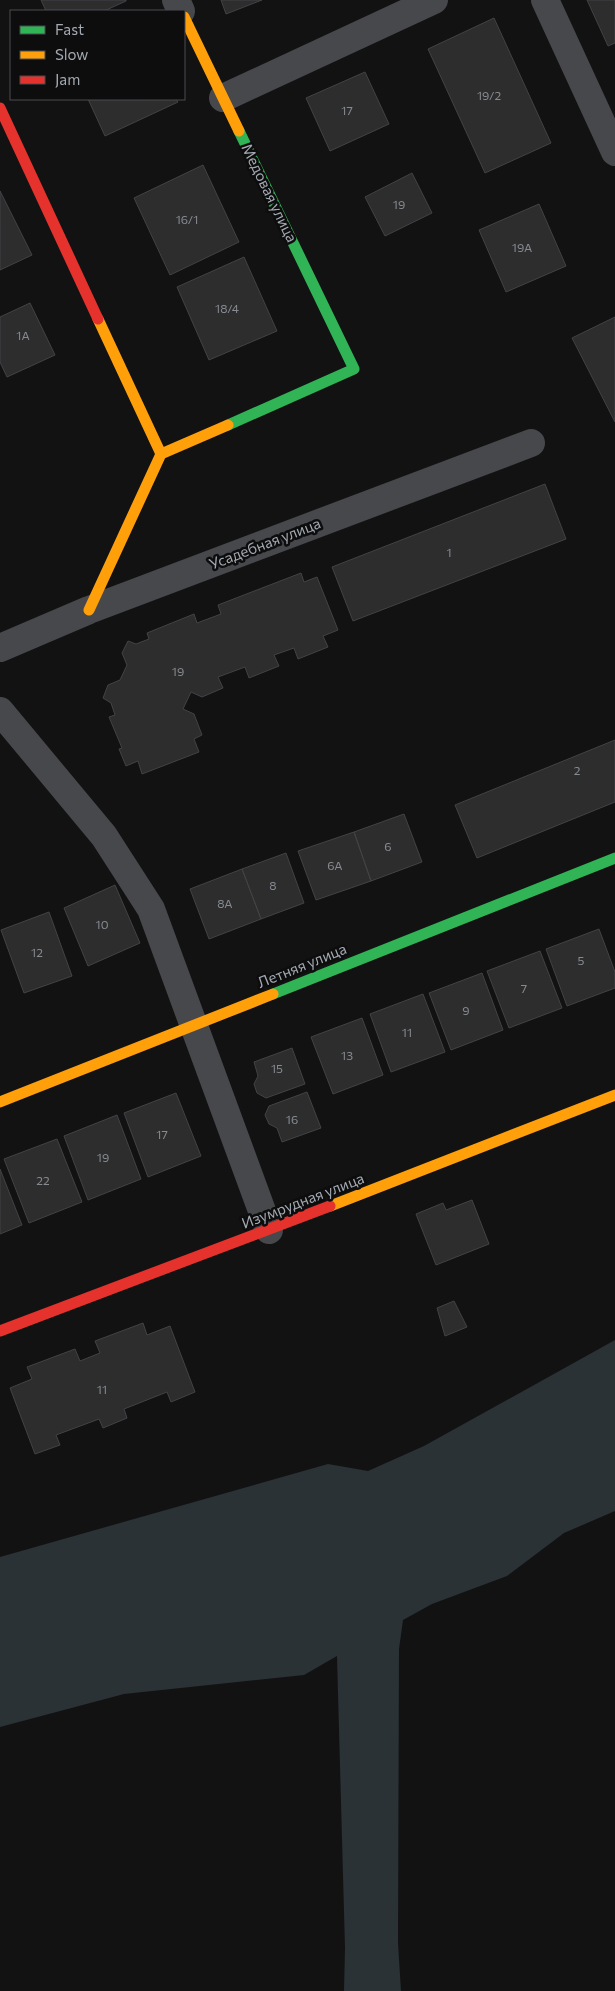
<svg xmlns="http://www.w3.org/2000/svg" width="615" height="1991" font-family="Commissioner,sans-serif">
	<rect width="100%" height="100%" fill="#121213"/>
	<path fill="#2a3236" d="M615 1340V1511L564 1533 507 1576 432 1604 403 1620 399 1649 398 1943 401 1991H344L345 1948 337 1656 304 1675 124 1694 0 1727V1557L328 1464 368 1471 424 1446Z"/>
	<path fill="#2d2d2e" stroke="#424346" d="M41 0H126V1L104 11H46Z
		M221 0H262L226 14Z
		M587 0H615V43L608 46Z
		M494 18 551 143 485 173 428 49Z
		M365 72 389 124 330 151 306 98Z
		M88 99H176L178 102 105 136Z
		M203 165 239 242 170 275 134 198Z
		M412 173 432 213 385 236 365 197Z
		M0 191 32 255 0 270Z
		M539 204 566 266 506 292 479 230Z
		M244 257 277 331 209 360 177 287Z
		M30 303 55 355 7 377 0 362V317Z
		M615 317V422L572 338Z
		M545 484 566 539 353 621 332 567Z
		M301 573 304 582 317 577 338 630 323 636 328 647 298 659 294 648 274 655 279 666 249 678 245 667 218 677 223 688 202 697 191 692 183 709 194 714 202 735 194 739 199 752 142 774 138 761 126 766 119 749 122 748 109 717 115 715 111 703 103 698 108 685 120 680 127 665 122 653 128 641 136 644 149 639 147 633 194 614 197 623 221 614 218 605Z
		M615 740V802L477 858 455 805Z
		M404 814 422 862 371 881 354 832Z
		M354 832 371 881 316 900 298 851Z
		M286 853 304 903 261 919 242 869Z
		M242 869 261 919 209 939 190 889Z
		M115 885 140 943 88 966 64 908Z
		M49 912 72 976 24 993 1 930Z
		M599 929 615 972V988L567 1006 546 949Z
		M540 951 562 1008 509 1028 487 971Z
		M482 973 503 1030 451 1050 429 993Z
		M423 994 445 1052 391 1072 370 1014Z
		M362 1018 383 1075 333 1094 311 1037Z
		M292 1048 305 1084 266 1098 257 1093 254 1084 258 1076 254 1062Z
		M307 1092 321 1128 282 1142 277 1128 269 1124 265 1115 269 1106Z
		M176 1093 201 1156 148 1177 124 1113Z
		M117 1115 141 1179 88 1200 64 1136Z
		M57 1139 82 1202 29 1223 4 1159Z
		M0 1169 22 1225 0 1234Z
		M472 1200 489 1244 436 1265 416 1214 443 1203 446 1210Z
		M454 1301 467 1327 445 1336 437 1308Z
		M143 1323 147 1335 170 1326 195 1392 171 1402 167 1392 124 1409 127 1418 103 1428 99 1419 56 1435 60 1445 35 1454 10 1388 32 1379 27 1367 75 1349 80 1361 100 1353 95 1341Z"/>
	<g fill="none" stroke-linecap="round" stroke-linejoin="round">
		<path stroke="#46484b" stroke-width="28" d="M176 0 181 11
			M545 0 615 152
			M223 98 434 0
			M0 648 89 610 531 443
			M0 711 104 836 151 909 269 1230"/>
		<path stroke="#30b455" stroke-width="11" d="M228 425 354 369 239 131
			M273 994 615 858"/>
		<path stroke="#ff9f0a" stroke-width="11" d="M184 17 239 131
			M98 319 161 454
			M89 610 161 454 228 425
			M0 1102 273 994
			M330 1206 615 1095"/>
		<path stroke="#e5322d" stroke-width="11" d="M0 108 98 319
			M0 1331 330 1206"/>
	</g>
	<g text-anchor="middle" stroke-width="5" stroke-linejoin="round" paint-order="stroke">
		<g font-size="12" fill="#868b91">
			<text x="489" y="100">19/2</text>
			<text x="347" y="115">17</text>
			<text x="399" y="209">19</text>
			<text x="187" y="224">16/1</text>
			<text x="522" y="252">19А</text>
			<text x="227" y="313">18/4</text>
			<text x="23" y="340">1А</text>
			<text x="449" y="557">1</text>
			<text x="178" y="676">19</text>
			<text x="577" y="775">2</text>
			<text x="388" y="851">6</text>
			<text x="335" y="870">6А</text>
			<text x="273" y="890">8</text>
			<text x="225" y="908">8А</text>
			<text x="102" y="929">10</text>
			<text x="37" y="957">12</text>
			<text x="581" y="965">5</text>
			<text x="524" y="993">7</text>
			<text x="466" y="1015">9</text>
			<text x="407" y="1037">11</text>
			<text x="347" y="1060">13</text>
			<text x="277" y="1073">15</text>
			<text x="292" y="1124">16</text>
			<text x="162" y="1139">17</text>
			<text x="103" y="1162">19</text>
			<text x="43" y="1185">22</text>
			<text x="102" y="1394">11</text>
		</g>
		<g font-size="15" fill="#a4aab2" stroke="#0d0d0e">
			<text transform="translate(269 193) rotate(64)" y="5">Медовая улица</text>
			<text transform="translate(265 544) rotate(-21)" y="5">Усадебная улица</text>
			<text transform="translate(302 966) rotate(-22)" y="5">Летняя улица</text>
			<text transform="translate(303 1201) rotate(-21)" y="5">Изумрудная улица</text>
		</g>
	</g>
	<rect x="10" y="10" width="175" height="90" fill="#0d0d0e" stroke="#494c50"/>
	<rect x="20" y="26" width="25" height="8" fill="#30b455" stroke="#494c50"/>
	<text x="55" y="35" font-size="15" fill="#a4aab2">Fast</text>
	<rect x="20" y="51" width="25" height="8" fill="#ff9f0a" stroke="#494c50"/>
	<text x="55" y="60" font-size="15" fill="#a4aab2">Slow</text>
	<rect x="20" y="76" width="25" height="8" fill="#e5322d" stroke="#494c50"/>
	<text x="55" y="85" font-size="15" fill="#a4aab2">Jam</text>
</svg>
